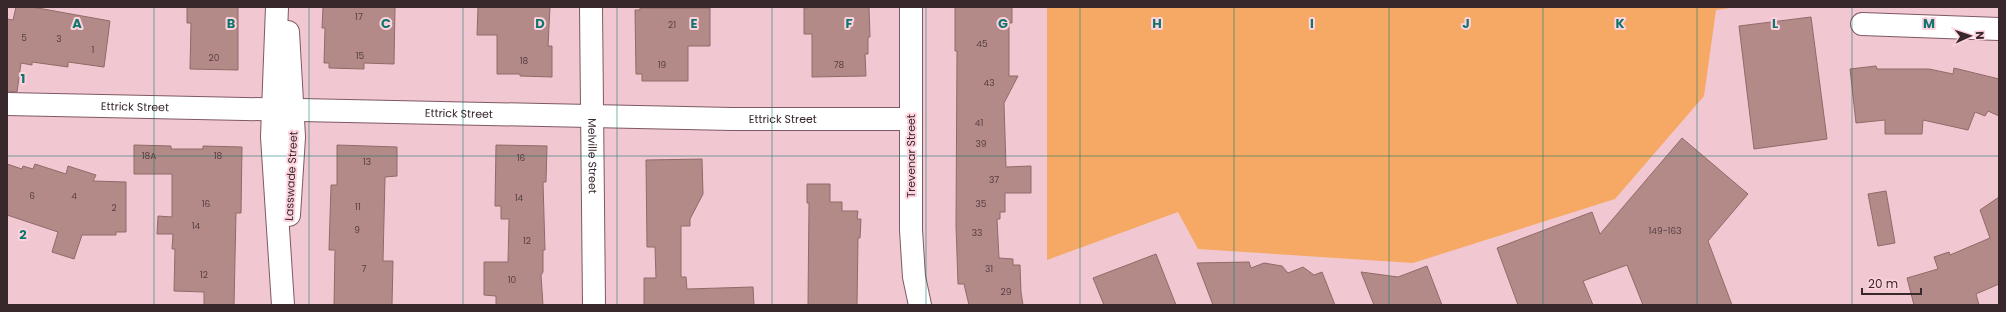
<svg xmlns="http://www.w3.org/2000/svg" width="2006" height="312" font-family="Poppins,sans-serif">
	<rect width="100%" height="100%" fill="#f1c7d1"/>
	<path fill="#f6a964" d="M1047 7H1737L1716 10 1704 96 1615 199 1413 263 1198 249 1178 212 1047 260Z"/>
	<path fill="#b38a88" stroke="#916a68" d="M16 7H32L110 21 104 67 68 62V67L32 62V65L21 63 17 92 7 91V19L13 20Z
		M187 7H238V70L190 69 191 23H187Z
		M323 7H395L394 64 364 63V69L329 68V63H324L325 28H322Z
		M478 7H550L548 46H552V77L520 76V74H497V35H477Z
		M813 7H869L870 37H868V54H865L866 76 812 77V34H804V8Z
		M955 7H1012V23H1009V76H1018L1004 103 1006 167 1031 166V193H1005V212H1000V219H997L999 258 1013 259V265H1020L1021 292 1023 305H969L964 284H958L956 225 957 51H955Z
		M640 8H710V46H688V81H642V74H636L635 10H640Z
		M1811 17 1827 139 1754 149 1739 26Z
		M1876 66 1877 69H1929L1953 74 1954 68 1999 79V116L1988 111 1985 116 1975 112 1968 130 1923 120 1922 134H1885V120L1856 123 1850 69Z
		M1682 138 1748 194 1708 241 1732 305H1643L1627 265 1583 281 1593 305H1518L1497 248 1592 212 1600 234Z
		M134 145 171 146V149H203V146L242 147 241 213H236L234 305H204V292L174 291 175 249H172L173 234H157L158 216 172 217V174H134Z
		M337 145 397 147V176L385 177 383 261H393L392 305H334L335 250H329L331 185H337Z
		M496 145 547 146 546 182H543L545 250H543V272L541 275 543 305H496V296L484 295V262H508L509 219H501V206H495Z
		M702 159 703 194 690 219V226H681V277H686L687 289 753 287 754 305H644V278H656L655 247H647L646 160Z
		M7 164 22 169 23 166 33 169 35 164 66 174 68 166 96 175 93 181 126 182V232H116V235H82L74 259 52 252 58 232 7 215Z
		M807 184H830V202H842V211H858L857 219H861L860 238H858L857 305H808L809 203H807Z
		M1886 191 1895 243 1878 246 1868 194Z
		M1999 197V284L1976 294 1979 305H1914L1907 278 1938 269 1934 257 1949 252 1950 255 1990 238 1980 210Z
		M1156 254 1176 305H1104L1093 278Z
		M1249 262 1251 268 1264 263 1282 266 1288 273 1303 267 1314 275 1322 272 1335 305H1213L1197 263Z
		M1427 266 1442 305H1374L1361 272 1398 277Z"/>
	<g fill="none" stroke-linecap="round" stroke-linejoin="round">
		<g stroke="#7e5963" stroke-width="24">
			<g id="minor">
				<path d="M277 7 272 137 283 305"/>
				<path id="s1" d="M591 7 594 305"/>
				<path d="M911 7V230L914 277 920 305"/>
				<path d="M1862 24 1999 29"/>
				<path d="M288 32 294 137 289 215"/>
				<path id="s2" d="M7 104 732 119H911"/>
			</g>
		</g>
		<use href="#minor" stroke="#fff" stroke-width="22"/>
	</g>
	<path fill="none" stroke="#0f766e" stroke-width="1" stroke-opacity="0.55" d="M154 7V305M309 7V305M463 7V305M617 7V305M772 7V305M926 7V305M1080 7V305M1234 7V305M1389 7V305M1543 7V305M1697 7V305M1852 7V305M7 156H1999"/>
	<g text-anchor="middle" stroke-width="4" stroke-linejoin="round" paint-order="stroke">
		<g font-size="9" fill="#574043">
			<text x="359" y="20">17</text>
			<text x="672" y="28">21</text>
			<text x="24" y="41">5</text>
			<text x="59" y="42">3</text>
			<text x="982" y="47">45</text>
			<text x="93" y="53">1</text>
			<text x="360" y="59">15</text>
			<text x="214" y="61">20</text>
			<text x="524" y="64">18</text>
			<text x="662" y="68">19</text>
			<text x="839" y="68">78</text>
			<text x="989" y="86">43</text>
			<text x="979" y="126">41</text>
			<text x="981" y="147">39</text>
			<text x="149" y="159">18A</text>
			<text x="218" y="159">18</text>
			<text x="521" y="161">16</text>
			<text x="367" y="165">13</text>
			<text x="994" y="183">37</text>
			<text x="32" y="199">6</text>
			<text x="74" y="199">4</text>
			<text x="519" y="201">14</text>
			<text x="206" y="207">16</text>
			<text x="981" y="207">35</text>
			<text x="358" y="210">11</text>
			<text x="114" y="211">2</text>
			<text x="196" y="229">14</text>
			<text x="357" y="233">9</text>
			<text x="1665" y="234">149-163</text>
			<text x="977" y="236">33</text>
			<text x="527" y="244">12</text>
			<text x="364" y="272">7</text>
			<text x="989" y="272">31</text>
			<text x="204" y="278">12</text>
			<text x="512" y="283">10</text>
			<text x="1006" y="295">29</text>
		</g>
		<g font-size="11" fill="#38282c" stroke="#ffd3de">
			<text dy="4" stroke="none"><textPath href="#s2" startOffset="128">Ettrick Street</textPath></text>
			<text dy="4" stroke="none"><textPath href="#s2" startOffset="452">Ettrick Street</textPath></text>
			<text dy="4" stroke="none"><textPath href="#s2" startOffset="776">Ettrick Street</textPath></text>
			<text dy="4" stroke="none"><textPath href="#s1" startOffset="149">Melville Street</textPath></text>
			<text transform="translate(911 156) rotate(-90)" y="4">Trevenar Street</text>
			<text transform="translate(291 176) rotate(-87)" y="4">Lasswade Street</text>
		</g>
	</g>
	<g font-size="13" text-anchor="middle" font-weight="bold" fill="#0f766e" stroke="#ffd3de" stroke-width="4" stroke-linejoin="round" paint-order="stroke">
		<text x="77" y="28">A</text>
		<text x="231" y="28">B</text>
		<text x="386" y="28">C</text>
		<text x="540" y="28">D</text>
		<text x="694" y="28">E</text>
		<text x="849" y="28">F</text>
		<text x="1003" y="28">G</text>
		<text x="1157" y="28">H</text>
		<text x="1312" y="28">I</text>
		<text x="1466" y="28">J</text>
		<text x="1620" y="28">K</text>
		<text x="1775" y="28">L</text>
		<text x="1929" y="28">M</text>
		<text x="23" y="83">1</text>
		<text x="23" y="239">2</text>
	</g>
	<rect width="2006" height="312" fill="none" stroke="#38282c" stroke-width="16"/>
	<g transform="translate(1970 36) rotate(87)" stroke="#ffd3de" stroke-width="3" paint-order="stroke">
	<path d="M0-3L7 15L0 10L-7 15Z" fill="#38282c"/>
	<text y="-6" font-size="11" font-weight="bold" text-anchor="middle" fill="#38282c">N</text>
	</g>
	<path d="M1862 288v6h59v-6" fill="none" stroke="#38282c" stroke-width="2"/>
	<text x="1868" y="288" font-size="12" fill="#38282c" stroke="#ffd3de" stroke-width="3" paint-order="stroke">20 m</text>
</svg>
